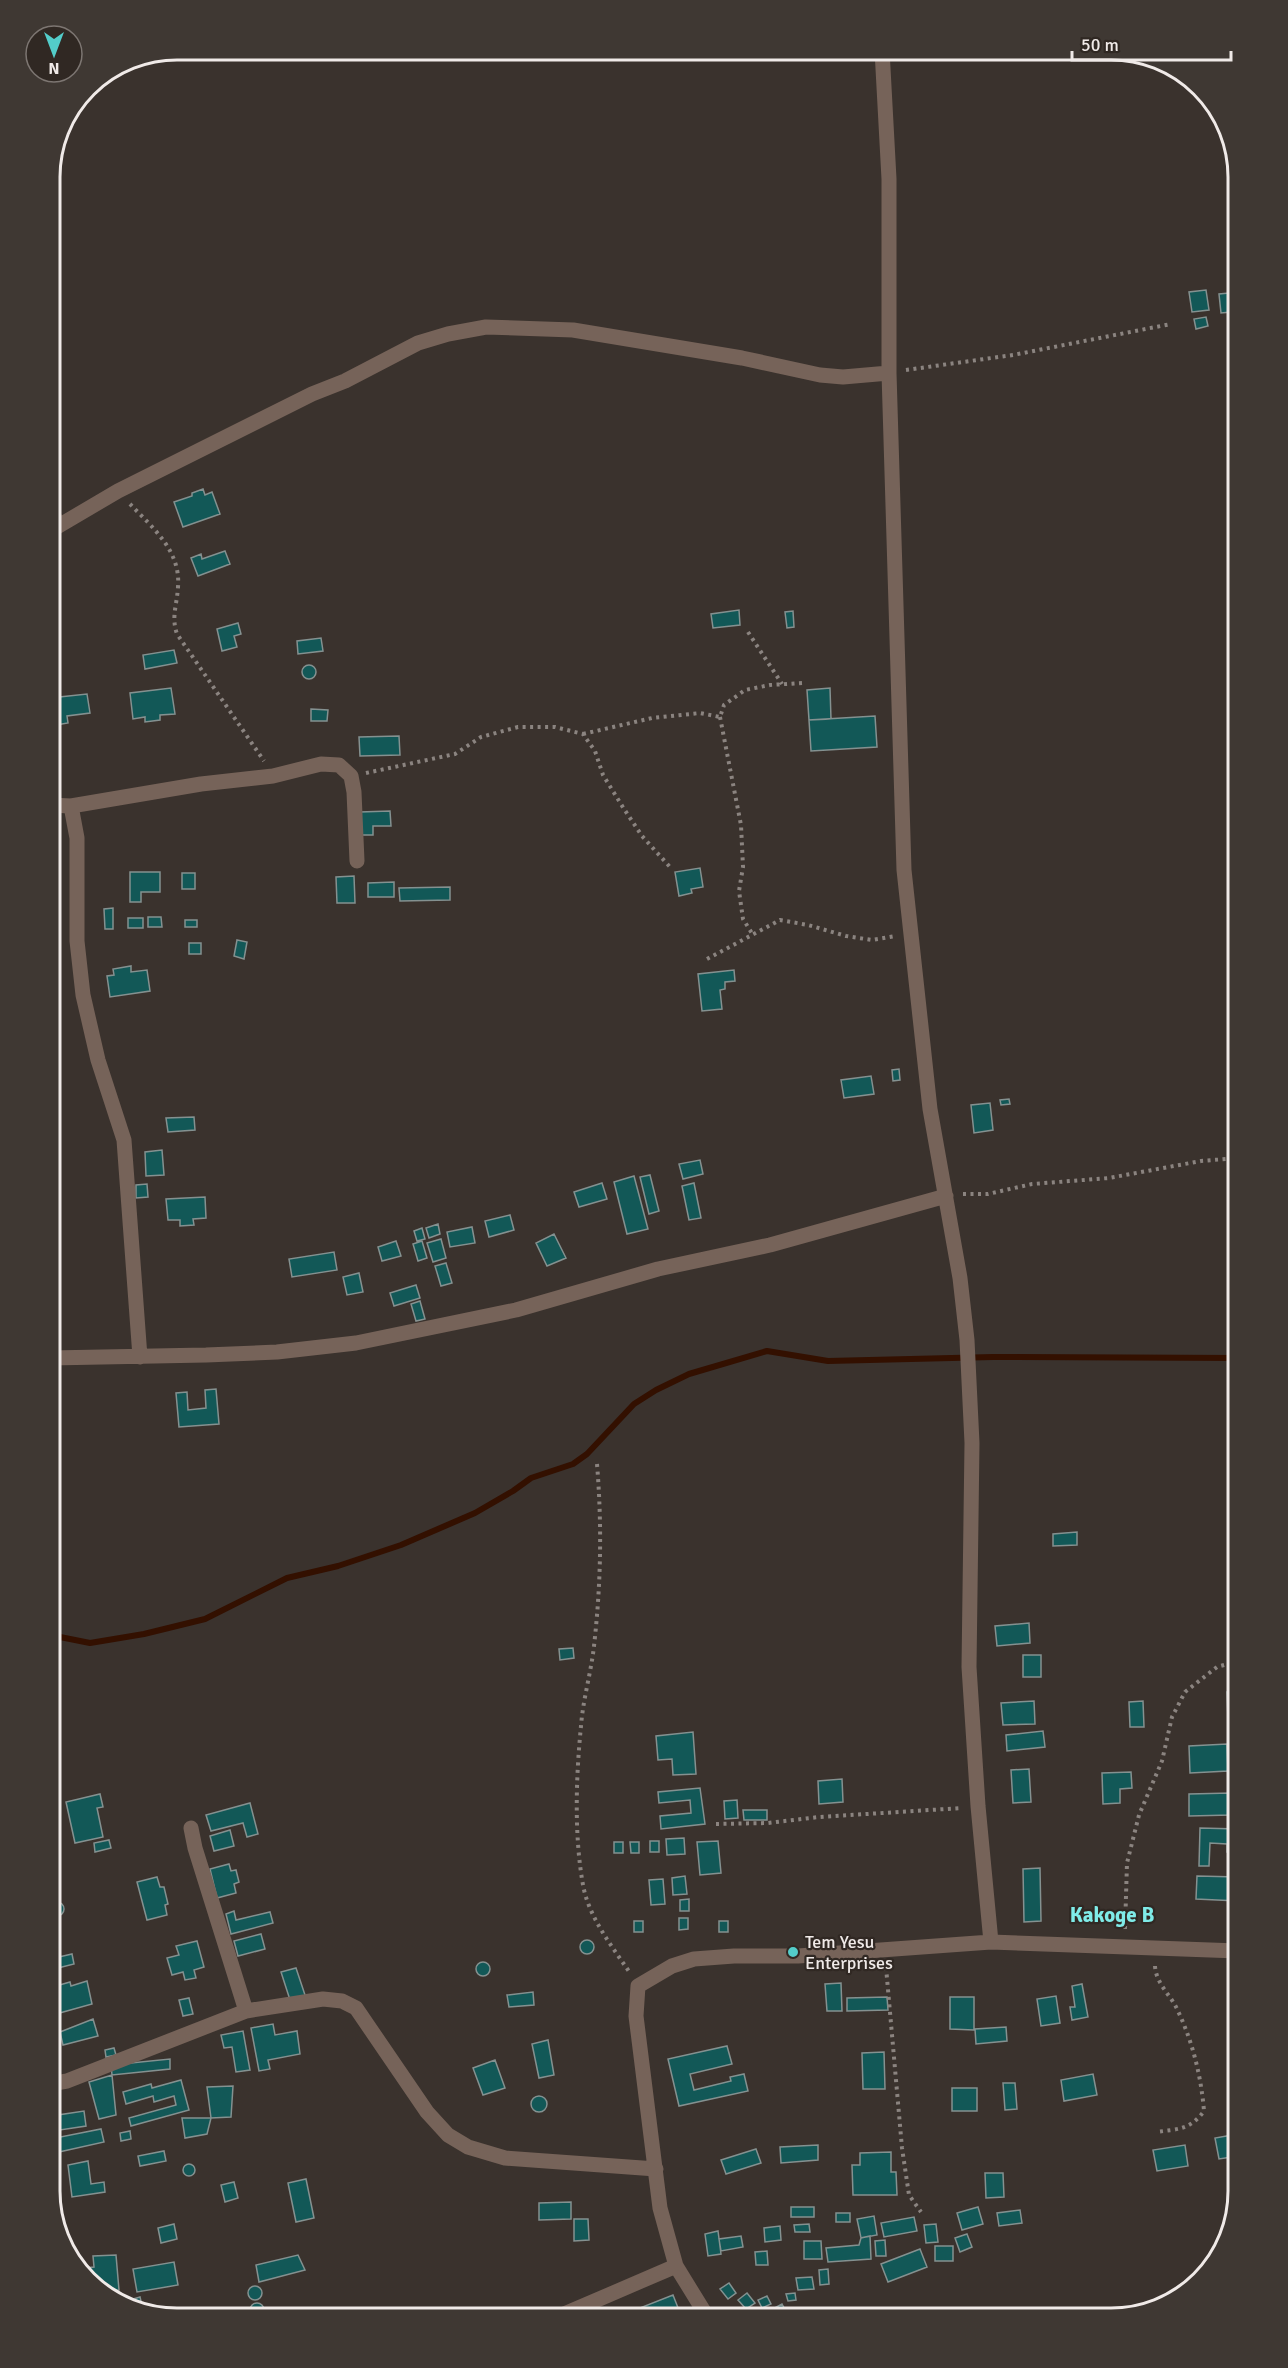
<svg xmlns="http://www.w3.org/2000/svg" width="1288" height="2368" font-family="Signika,sans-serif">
	<rect width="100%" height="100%" fill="#3a322d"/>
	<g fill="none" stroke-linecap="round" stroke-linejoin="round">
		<path stroke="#331000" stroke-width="6" d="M50 1635 90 1643 144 1634 205 1619 287 1578 338 1566 401 1545 475 1513 513 1491 531 1478 573 1464 587 1454 634 1404 656 1390 689 1374 767 1351 828 1361 993 1357 1238 1358"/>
	</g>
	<path fill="#125857" stroke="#849190" stroke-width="1.5" d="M1206 290 1209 310 1192 312 1189 292Z
		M1229 293 1231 312 1221 313 1219 294Z
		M1206 317 1208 326 1196 329 1194 319Z
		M203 489 205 495 212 492 220 514 183 527 174 502 192 496V493Z
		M225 551 230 564 198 576 191 558 201 554 202 559Z
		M739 610 740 625 713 628 711 614Z
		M793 611 794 627 787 628 785 612Z
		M238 623 241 634 234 636 237 647 222 651 217 629Z
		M321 638 323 651 298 654 297 641Z
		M174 650 177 663 145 669 143 655Z
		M302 672a7 7 0 1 1 14 0a7 7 0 1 1-14 0Z
		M171 688 175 714 160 715V720L145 722V717L133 719 130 693Z
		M830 688 831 719 809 720 807 690Z
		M87 694 90 713 67 716 68 723 50 726V698Z
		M311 709 328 710 327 721H311Z
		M875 716 877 747 811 751 809 720Z
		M399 736 400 755 360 756 359 737Z
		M390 811 391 826H373V835H361L360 812Z
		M700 868 703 887 691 889 692 893 679 896 675 872Z
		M130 872H160V892H141V902H130Z
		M182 873H195V889H182Z
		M354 876 355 903H337L336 877Z
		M394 882V897H368V883Z
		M450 887V900L400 901 399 888Z
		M113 908V929H105L104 909Z
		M148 917H161L162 927H148Z
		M128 918H143V928H128Z
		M185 920H197V927H185Z
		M237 940 247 942 244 959 234 956Z
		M189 943H201V954H189Z
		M131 966V972L147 970 150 991 110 997 107 976 114 975 113 969Z
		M734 970 735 981 725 982V989L720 990 722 1009 702 1011 698 974Z
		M899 1069 900 1080 893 1081 892 1070Z
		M871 1076 874 1094 844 1098 841 1080Z
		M1009 1099 1010 1104 1001 1105 1000 1100Z
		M990 1103 993 1130 974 1133 971 1105Z
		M194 1117 195 1130 168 1132 166 1118Z
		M162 1150 164 1175 146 1176 145 1152Z
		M700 1160 703 1174 683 1179 679 1164Z
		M650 1175 659 1211 649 1214 640 1177Z
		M634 1176 648 1229 627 1234 614 1182Z
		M602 1183 607 1199 579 1207 574 1192Z
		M694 1183 701 1218 689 1220 682 1186Z
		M147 1184 148 1197 136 1198V1185Z
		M205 1197 206 1218 193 1219 194 1225 180 1226V1220H168L166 1199Z
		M510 1215 514 1230 489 1237 485 1221Z
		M438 1224 440 1234 429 1238 426 1228Z
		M472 1227 475 1243 450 1247 447 1232Z
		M422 1228 425 1239 417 1241 414 1231Z
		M554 1234 566 1258 547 1266 536 1243Z
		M441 1239 446 1258 433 1262 427 1243Z
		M396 1241 401 1256 382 1261 378 1247Z
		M422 1241 427 1258 418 1261 413 1244Z
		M334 1252 337 1270 292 1277 289 1259Z
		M446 1263 452 1283 441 1286 435 1266Z
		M359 1273 363 1292 347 1295 343 1277Z
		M416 1285 420 1298 394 1306 390 1293Z
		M420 1301 425 1319 416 1321 411 1304Z
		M216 1389 219 1424 179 1427 176 1393 187 1392 188 1410 206 1408 205 1390Z
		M1077 1532V1545L1053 1546V1534Z
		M1029 1623 1030 1643 997 1646 995 1626Z
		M573 1648 574 1658 560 1660 559 1649Z
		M1023 1655H1041V1677H1023Z
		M1227 1692H1238V1718L1228 1719Z
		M1034 1701 1035 1724 1003 1725 1001 1703Z
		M1143 1701 1144 1727H1130L1129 1702Z
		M1043 1731 1045 1747 1007 1751 1006 1735Z
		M693 1732 696 1774 673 1775 672 1759 658 1760 656 1736Z
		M1227 1744 1228 1771 1190 1773 1189 1746Z
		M1029 1769 1031 1802 1013 1803 1011 1770Z
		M1131 1772 1132 1788 1120 1789V1803L1103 1804 1102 1773Z
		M842 1779 843 1802 819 1804 818 1781Z
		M700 1788 705 1824 661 1829 660 1816 691 1813 690 1800 659 1803 658 1792Z
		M1231 1793V1815L1189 1816V1794Z
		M100 1794 103 1807 97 1808 103 1837 75 1843 66 1802Z
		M737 1800 738 1818 725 1819 724 1801Z
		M250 1803 258 1834 247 1837 243 1823 211 1831 206 1815Z
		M743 1810H767V1820H744Z
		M1200 1828 1238 1829V1852H1227V1844L1210 1843 1209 1866H1199Z
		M230 1830 234 1846 214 1851 210 1836Z
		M684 1838 685 1854 667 1855 666 1839Z
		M109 1840 111 1848 95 1852 94 1843Z
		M650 1841H659V1852H650Z
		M718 1841 721 1873 700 1875 697 1842Z
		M614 1842H623V1853H614Z
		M630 1842H639V1853H631Z
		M229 1864 231 1871 236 1870 239 1882 234 1884 236 1893 217 1898 210 1869Z
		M1040 1868 1041 1921 1024 1922 1023 1869Z
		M685 1876 687 1894 673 1895 672 1878Z
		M1197 1876 1238 1877V1901L1196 1899Z
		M157 1877 160 1887H164L168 1904 165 1905 167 1915 147 1920 137 1882Z
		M663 1879 665 1904 651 1905 649 1880Z
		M689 1899V1911H680V1900Z
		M50 1909a7 7 0 1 1 14 0a7 7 0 1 1-14 0Z
		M234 1911 236 1920 270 1912 273 1923 231 1934 226 1914Z
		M679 1918H688V1929L679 1930Z
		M634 1921H643V1932H634Z
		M719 1921H728V1932H719Z
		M261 1934 265 1949 238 1956 234 1941Z
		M580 1947a7 7 0 1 1 14 0a7 7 0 1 1-14 0Z
		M197 1941 204 1967 194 1970 196 1978 185 1980 183 1972 172 1975 167 1958 179 1955 176 1946Z
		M72 1954 74 1964 50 1970V1959Z
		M476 1969a7 7 0 1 1 14 0a7 7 0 1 1-14 0Z
		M296 1968 306 1998 291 2003 281 1972Z
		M87 1981 92 2004 56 2014 50 1992 57 1990 56 1986 70 1982 71 1986Z
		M841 1983 842 2011H827L825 1984Z
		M1082 1984 1088 2017 1072 2020 1070 2007H1075L1072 1986Z
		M533 1992 534 2005 509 2007 507 1995Z
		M1056 1996 1060 2023 1041 2026 1037 1999Z
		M887 1997 888 2010 847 2011V1998Z
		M950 1997H974V2030L950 2029Z
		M189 1998 193 2014 183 2016 179 2000Z
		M93 2019 98 2036 63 2045 60 2032Z
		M273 2024 275 2035 297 2031 300 2054 268 2060 270 2069 259 2071 251 2028Z
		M1006 2027 1007 2041 976 2044 975 2029Z
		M243 2031 250 2070 236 2072 232 2047 224 2048 221 2035Z
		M548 2040 554 2075 539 2078 532 2044Z
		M727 2046 732 2064 690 2074 694 2090 731 2081 730 2077 744 2074 748 2091 679 2106 668 2059Z
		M114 2048 116 2055 106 2057 105 2050Z
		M884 2052 885 2089H863L862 2053Z
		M55 2057 58 2072 50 2074V2058Z
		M170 2059V2069L112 2075 111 2065Z
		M495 2060 505 2088 483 2095 473 2068Z
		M1093 2074 1097 2095 1064 2101 1061 2080Z
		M112 2075 116 2115 99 2119 89 2082Z
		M181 2080 189 2110 131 2126 129 2118 176 2105 174 2096 154 2102 153 2096 126 2104 123 2092 151 2084 152 2088Z
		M1003 2083H1015L1017 2109 1005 2110Z
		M233 2086 231 2117 211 2118 207 2087Z
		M952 2088H977V2111H952Z
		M531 2104a8 8 0 1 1 16 0a8 8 0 1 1-16 0Z
		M84 2111 86 2126 60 2130 58 2115Z
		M182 2118H211L207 2134 185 2138Z
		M101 2129 104 2142 50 2154V2139Z
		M130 2131 131 2139 121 2141 120 2133Z
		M1238 2134V2156L1219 2159 1215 2138Z
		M818 2145V2160L781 2163 780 2147Z
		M1185 2145 1188 2166 1157 2171 1153 2150Z
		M756 2149 761 2163 726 2174 721 2160Z
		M164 2151 166 2161 140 2166 138 2156Z
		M891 2152V2172H896L897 2195H853L852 2165H860V2153Z
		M88 2161 91 2184 104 2182 105 2192 72 2197 68 2165Z
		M183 2170a6 6 0 1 1 12 0a6 6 0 1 1-12 0Z
		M985 2173H1003L1004 2197 986 2198Z
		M306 2179 314 2218 296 2222 288 2183Z
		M234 2182 238 2198 225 2202 221 2185Z
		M571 2202V2219L539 2220V2203Z
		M791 2207H814V2217H791Z
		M978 2207 983 2224 962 2230 957 2213Z
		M1020 2210 1022 2223 999 2226 997 2213Z
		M836 2213H850V2222H836Z
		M874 2216 877 2235 861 2238 857 2219Z
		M914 2217 917 2231 884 2237 881 2223Z
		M574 2219H588L589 2240 574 2241Z
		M174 2224 177 2239 161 2243 158 2228Z
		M809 2224 810 2232H795L794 2225Z
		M936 2224 938 2242 926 2243 924 2225Z
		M780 2226 781 2240 765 2242 764 2228Z
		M718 2231 721 2254 708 2256 705 2234Z
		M967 2234 972 2247 960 2252 955 2238Z
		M741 2236 743 2247 721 2251 719 2239Z
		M870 2236 871 2259 828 2262 826 2248 859 2245 861 2238Z
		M885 2240 886 2256H876L875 2241Z
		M804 2241H821L822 2259H804Z
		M935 2246H953V2261H935Z
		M920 2249 927 2267 888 2282 881 2264Z
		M767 2251 768 2265H756L755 2252Z
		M116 2255 119 2290 102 2292 96 2282H94L85 2272V2268L94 2267 93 2256Z
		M298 2255 305 2270 259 2282 256 2265Z
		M174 2262 178 2285 137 2292 133 2269Z
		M828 2269 829 2284 820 2285 819 2270Z
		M812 2277 814 2289 798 2290 796 2278Z
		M729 2283 736 2293 728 2299 720 2289Z
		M248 2293a7 7 0 1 1 14 0a7 7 0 1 1-14 0Z
		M747 2293 755 2303 746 2309 738 2300Z
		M795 2293 796 2300 788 2301 786 2294Z
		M673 2295 682 2318H630L627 2313Z
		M767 2296 771 2304 762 2308 758 2300Z
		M140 2297 143 2310 132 2306 130 2300Z
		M250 2310a7 7 0 1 1 14 0a7 7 0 1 1-14 0Z
		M782 2304 788 2315 781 2318H770L767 2312Z"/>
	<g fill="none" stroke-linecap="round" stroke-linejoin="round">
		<path stroke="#8b8480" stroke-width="4" stroke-dasharray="3 4.5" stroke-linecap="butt" d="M906 370 1013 355 1171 324
			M130 504C153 528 181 551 178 587 177 605 171 617 177 634L264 761
			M748 632 782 684
			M720 717 741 825 743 867 739 891 743 919 753 935
			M583 734 652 718 700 713 720 717 724 705 745 690 770 685 802 683
			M366 773 455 754 481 737 518 727H555L583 734 595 751 603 775 624 809 642 836 670 867
			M707 959 780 920 808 925 846 936 872 940 895 936
			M963 1194H988L1032 1184 1109 1178 1201 1161 1238 1158
			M597 1464C602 1525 601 1584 594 1646 591 1673 583 1699 581 1726 576 1777 574 1835 583 1885 589 1918 612 1946 630 1973
			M716 1824 768 1823 819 1817 962 1808
			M1125 1929 1127 1863 1139 1815 1162 1761 1172 1717 1185 1692 1217 1667 1238 1661
			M1155 1966C1156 1984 1171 1995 1178 2011 1193 2043 1201 2076 1204 2111 1190 2130 1178 2129 1156 2132
			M886 1967 902 2148 909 2195 921 2212"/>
		<path stroke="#766359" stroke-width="15" d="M882 50 889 179V373L904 870 930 1109 960 1278 967 1340 972 1443 969 1667 978 1806 991 1942
			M50 502 57 527
			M50 531 118 491 312 394 345 381 418 343 448 334 486 327 573 330 742 358 820 375 843 377 889 373
			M50 805 71 806 201 784 273 776 321 764 339 765 351 776 354 792 357 861
			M71 806 77 838V941L83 995 98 1060 124 1140 140 1357
			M50 1358 206 1355 277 1352 356 1343 516 1310 658 1269 770 1245 946 1196
			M191 1828 195 1848 246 2011
			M50 2084 67 2081 246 2011 323 1999 342 2001 356 2008 427 2112 448 2135 468 2147 505 2158 656 2169
			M676 2266 708 2318
			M555 2318 676 2266 660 2208 636 2016 638 1986 672 1966 694 1959 734 1956H798L991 1942 1238 1951"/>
	</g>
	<circle fill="#53cdca" stroke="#302823" stroke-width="2" cx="793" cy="1952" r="6"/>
	<g text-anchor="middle" stroke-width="4.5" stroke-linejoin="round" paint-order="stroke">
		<g font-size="18" fill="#f0eae8" stroke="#302823" text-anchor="start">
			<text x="805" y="1948">Tem Yesu<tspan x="805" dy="21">Enterprises</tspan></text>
		</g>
		<g font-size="21" font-weight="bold" fill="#7febe8" stroke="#302823">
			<text x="1112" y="1922">Kakoge B</text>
		</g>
	</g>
	<path d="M0 0H1288V2368H0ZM177 60H1111A117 117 0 0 1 1228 177V2191A117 117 0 0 1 1111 2308H177A117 117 0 0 1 60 2191V177A117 117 0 0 1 177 60Z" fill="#3f3833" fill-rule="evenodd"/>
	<path fill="none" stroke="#f0eae8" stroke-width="3" d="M177 60H1111A117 117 0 0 1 1228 177V2191A117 117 0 0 1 1111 2308H177A117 117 0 0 1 60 2191V177A117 117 0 0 1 177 60Z"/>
	<g transform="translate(54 54) rotate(180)"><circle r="28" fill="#302823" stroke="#7d7672" stroke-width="1.5"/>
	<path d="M0-4.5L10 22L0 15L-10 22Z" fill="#53cdca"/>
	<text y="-9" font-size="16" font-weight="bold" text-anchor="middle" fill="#f0eae8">N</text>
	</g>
	<path d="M1072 51v9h159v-9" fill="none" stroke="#f0eae8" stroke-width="3"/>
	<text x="1081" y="51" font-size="18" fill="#f0eae8" stroke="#302823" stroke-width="4.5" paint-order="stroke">50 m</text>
</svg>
